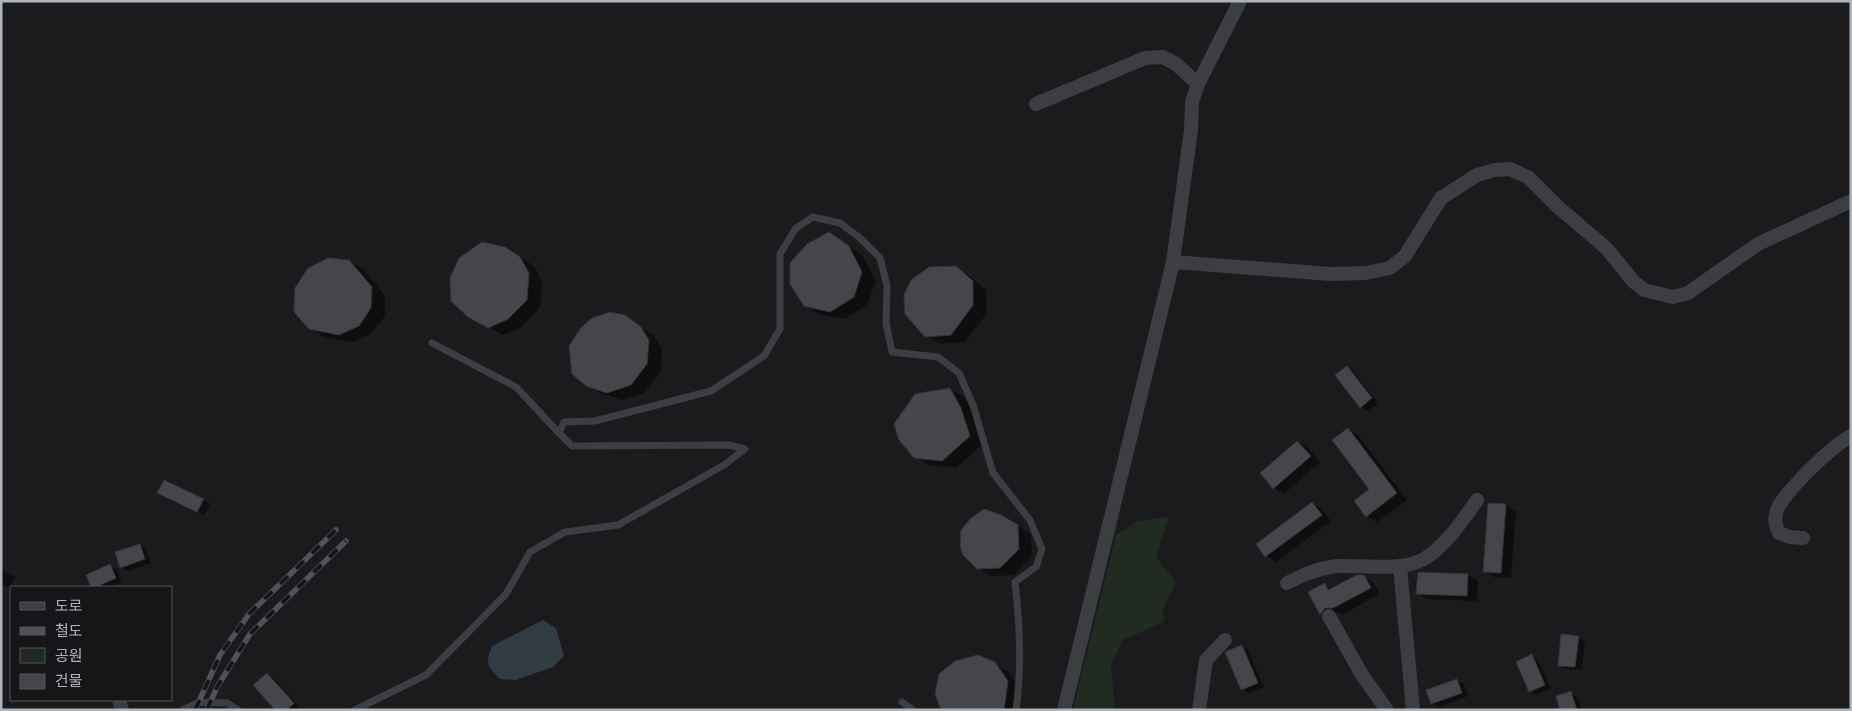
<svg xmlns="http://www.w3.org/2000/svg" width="1852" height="711" font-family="Mulish,'Noto Sans KR',sans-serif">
	<rect width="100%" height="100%" fill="#1b1b1d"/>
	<path fill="#222b22" d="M1169 516 1156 557 1176 583 1163 609 1164 622 1122 640 1111 665 1115 710H1073L1116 535 1136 522Z"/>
	<path fill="#303c41" d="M543 620 556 628 564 656 553 667 516 680 500 679C487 666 485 663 492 646Z"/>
	<path fill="#0007" d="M829 233 862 255 876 281 867 305 844 319 819 314 805 305Z
		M519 256 534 266 542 282 540 308 522 327 503 335 483 324Z
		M348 261 363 269 385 296V316L372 333 354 342 324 337 309 328Z
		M956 268 970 276 986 290 987 313 965 342 940 344 926 336Z
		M625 316 654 336 662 349 661 372 644 393 622 400 601 393 587 385Z
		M1347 367 1353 371 1378 403 1368 411 1361 407Z
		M950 389 964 397 974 417 983 444 956 468 929 465 915 457Z
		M1348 429 1358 435 1407 500 1377 522 1367 516 1371 490Z
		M1298 442 1308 448 1320 462 1284 494 1274 488Z
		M165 496 203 500 210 504 204 515Z
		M1312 503 1322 509 1331 521 1276 562 1266 556Z
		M1506 505 1516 511 1511 578 1494 577 1484 571Z
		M1001 516 1031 534 1032 557 1014 575 992 576 978 568Z
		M140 545 146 549 151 563 128 571 121 567Z
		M110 566 117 570 122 582 110 587H93L87 576Z
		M1 570 15 576 10 588 1 585Z
		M1419 573 1468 575 1478 581 1477 601 1428 599 1418 593Z
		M1363 576 1374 583 1380 594 1344 614 1336 613 1331 620 1321 614 1310 593 1325 585 1333 589Z
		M1578 637 1585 641 1582 670 1566 669 1559 665Z
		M1242 646 1248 650 1264 687 1248 693 1242 689Z
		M1532 656 1538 660 1551 688 1536 695 1530 691Z
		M995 664 1009 672 1021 690 1019 710H942Z
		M267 674 274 678 300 708 297 710H276Z
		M1457 680 1464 684 1468 696 1439 707 1432 704Z
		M1570 693 1577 697 1582 710H1561Z"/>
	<path fill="#45464a" stroke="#353539" d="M829 232 849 246 862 272 854 297 830 312 804 306 790 284V263L807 244Z
		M482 242 505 247 520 257 529 273 527 300 508 319 488 328 468 317 451 301 450 278 459 258Z
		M328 258 349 260 372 287 371 308 359 326 339 335 309 329 294 312 295 288 308 268Z
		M956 266 973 281V305L951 335 925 337 905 314 904 295 911 280 929 267Z
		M610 312 625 315 641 327 649 340 647 364 631 385 607 393 586 386 572 374 569 346 580 329 592 318Z
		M1347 366 1372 398 1360 408 1335 375Z
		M950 388 961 408 970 436 942 461 914 458 899 440 894 424 915 394Z
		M1348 428 1397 493 1366 517 1354 501 1369 489 1332 440Z
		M1297 441 1311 456 1273 489 1260 473Z
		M164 480 204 499 197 512 157 493Z
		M1312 502 1322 515 1265 557 1256 544Z
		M1488 503 1506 504 1501 573 1483 572Z
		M984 509 1001 515 1018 525 1019 549 1000 568 977 569 963 555 960 546 961 530 971 518Z
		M140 544 145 559 120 568 115 552Z
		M110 564 116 578 96 587H91L86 575Z
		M1418 572 1468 574 1467 596 1416 594Z
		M1357 575H1364L1371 588 1333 608H1325L1320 615 1308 592 1325 583 1328 590Z
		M1561 634 1579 636 1575 667 1558 666Z
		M1242 645 1258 683 1241 690 1225 652Z
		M1532 654 1545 685 1529 692 1516 662Z
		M978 655 995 662 1008 681 1004 710H941L935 694 939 674 955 661Z
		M267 673 294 703 287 710H275L253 685Z
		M1457 679 1462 693 1431 704 1426 690Z
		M1571 691 1577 710H1560L1556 696Z"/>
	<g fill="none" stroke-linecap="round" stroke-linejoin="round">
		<path stroke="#3c3e42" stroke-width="7" d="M432 343 516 387 559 433
			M902 702 913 710
			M183 710 199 702 227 703 238 710
			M355 710 426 675 506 594 530 552 565 532 618 525 724 465 745 449 729 445 572 446 559 433 564 422 595 421 711 391 764 356 780 329V254L796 228 813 217 840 223 860 238 880 258 887 285 886 323 892 352 938 357 959 373 973 405 993 473 1030 520 1042 549 1036 567 1015 582C1020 625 1022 668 1016 710"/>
		<path stroke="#3c3e42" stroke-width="14" d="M1036 104 1145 58 1163 57 1176 64 1198 84
			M1173 262 1331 274 1366 273 1390 268 1405 256 1441 198 1477 175 1494 170 1510 169 1528 177 1558 207 1598 241 1608 250 1633 281 1644 290 1673 297 1688 293 1758 244 1851 201
			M1803 538 1790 537 1779 533C1775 525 1774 519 1777 510 1785 491 1832 446 1851 436
			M1400 567 1413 710
			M1287 583C1303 575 1318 568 1337 566 1362 565 1398 571 1420 561 1443 550 1463 520 1477 500
			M1329 616 1362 675 1387 710
			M119 700 122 710
			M1064 710 1173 262 1191 130 1192 102 1198 84 1240 1
			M1199 710 1206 660 1225 640"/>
		<g stroke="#4f5257" stroke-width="5.5">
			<path id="rail" d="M195 710 220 655 249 614 336 530
				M207 710 217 687 250 634 346 541"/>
		</g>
		<use href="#rail" stroke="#161618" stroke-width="4" stroke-dasharray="11" stroke-linecap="butt"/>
	</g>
	<rect width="1852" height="711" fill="none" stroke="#aeb4bc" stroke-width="5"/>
	<rect x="10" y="586" width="162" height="115" fill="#161618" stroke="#53555a"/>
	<rect x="20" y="602" width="25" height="8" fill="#3c3e42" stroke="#53555a"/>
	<text x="55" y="611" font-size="15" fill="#aeb4bc">도로</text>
	<rect x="20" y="627" width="25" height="8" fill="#4f5257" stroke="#53555a"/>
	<text x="55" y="636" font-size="15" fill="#aeb4bc">철도</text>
	<rect x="20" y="648" width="25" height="15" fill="#222b22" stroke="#53555a"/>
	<text x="55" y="661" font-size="15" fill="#aeb4bc">공원</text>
	<rect x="20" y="674" width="25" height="15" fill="#45464a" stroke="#53555a"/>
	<text x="55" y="686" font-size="15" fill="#aeb4bc">건물</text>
</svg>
